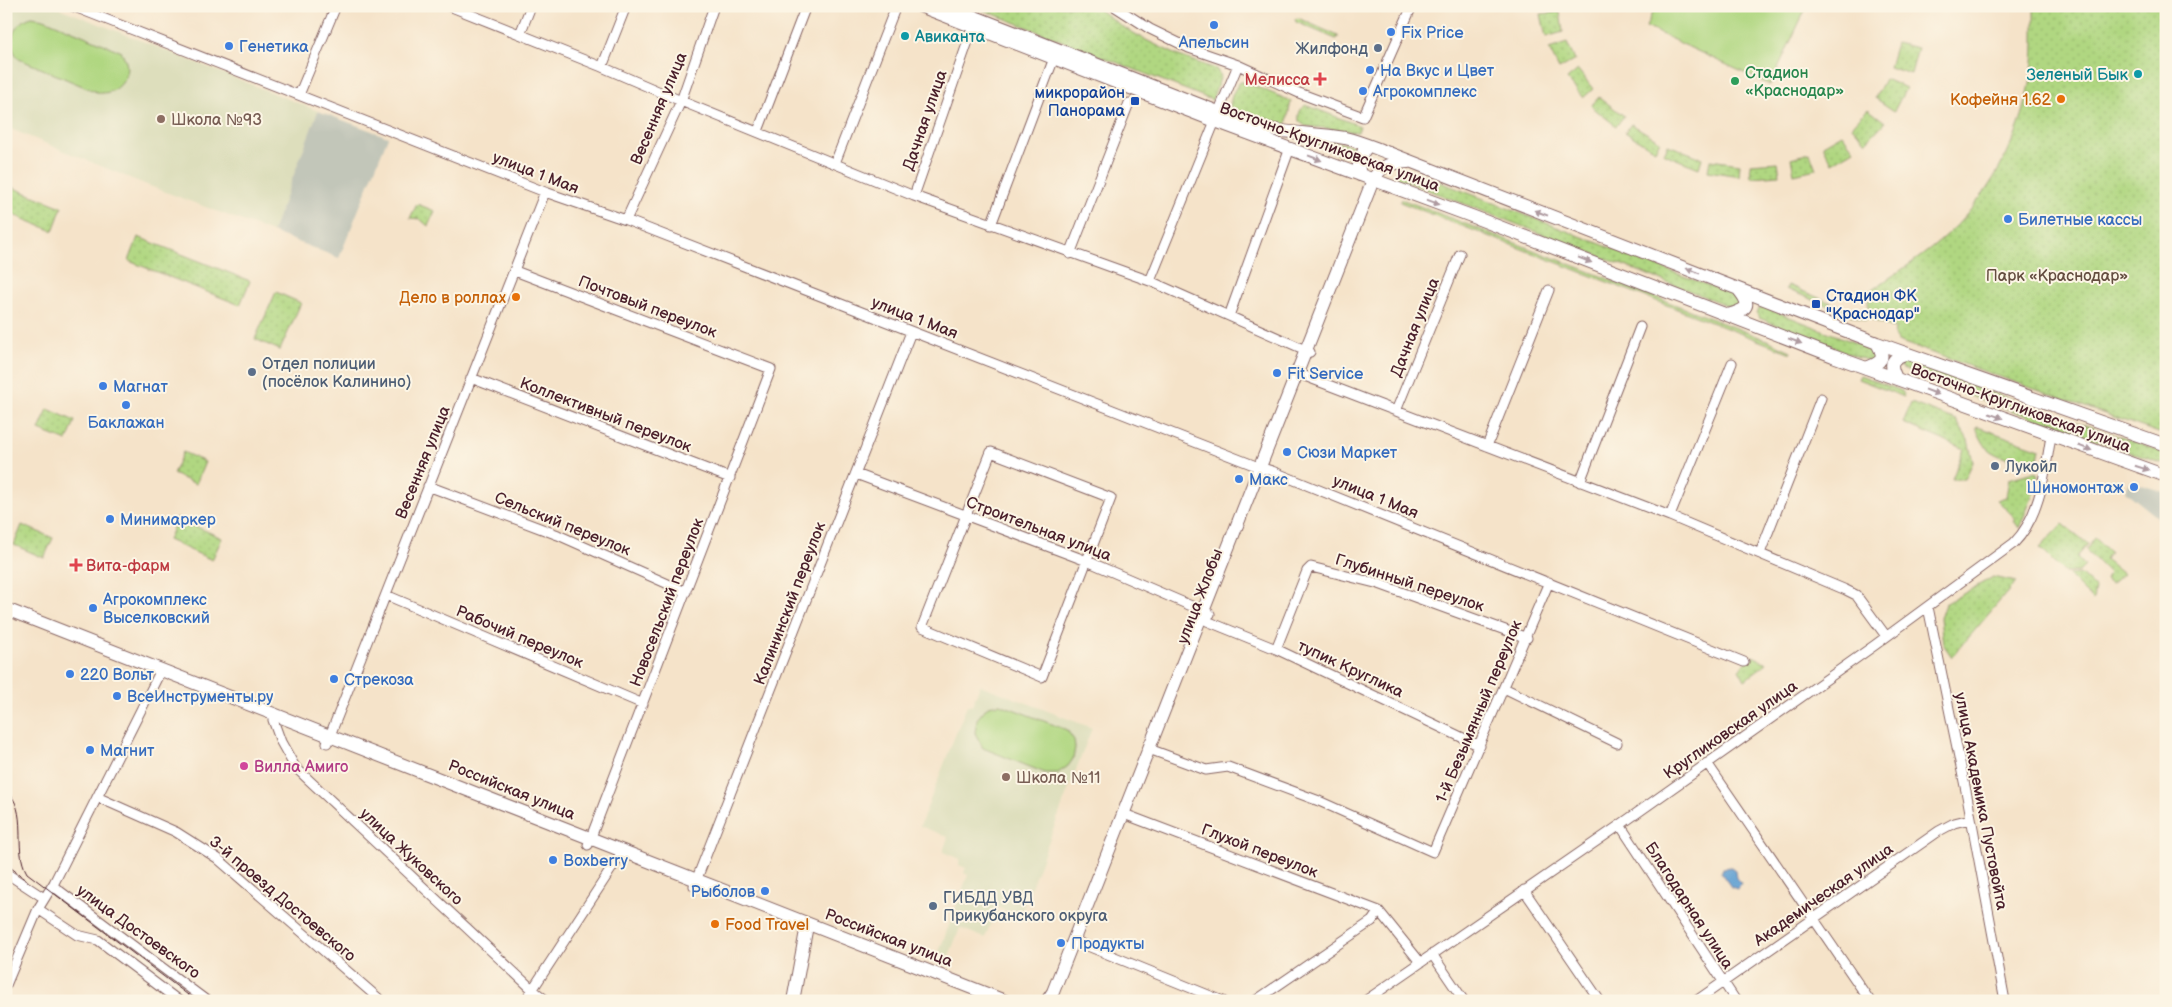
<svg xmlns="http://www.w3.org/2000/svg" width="2172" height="1007" font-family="'Balsamiq Sans',sans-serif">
	<defs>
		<pattern id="grass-dots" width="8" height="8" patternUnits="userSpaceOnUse" patternTransform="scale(1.25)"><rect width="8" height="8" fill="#b0d781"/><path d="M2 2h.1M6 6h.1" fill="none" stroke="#99b870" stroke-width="1.8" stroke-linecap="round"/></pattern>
	</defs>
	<rect width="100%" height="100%" fill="#fcf5e5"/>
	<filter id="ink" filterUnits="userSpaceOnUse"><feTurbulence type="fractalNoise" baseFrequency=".02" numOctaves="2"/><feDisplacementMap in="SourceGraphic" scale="10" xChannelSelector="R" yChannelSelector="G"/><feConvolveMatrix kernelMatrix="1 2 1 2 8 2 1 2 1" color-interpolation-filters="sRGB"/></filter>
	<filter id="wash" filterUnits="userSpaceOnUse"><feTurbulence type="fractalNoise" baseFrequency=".0096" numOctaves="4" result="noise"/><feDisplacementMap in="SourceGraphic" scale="20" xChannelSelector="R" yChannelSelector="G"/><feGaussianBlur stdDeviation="1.12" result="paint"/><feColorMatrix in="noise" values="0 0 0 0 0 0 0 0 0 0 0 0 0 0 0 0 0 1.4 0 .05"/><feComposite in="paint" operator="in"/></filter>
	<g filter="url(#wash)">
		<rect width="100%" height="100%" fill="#f5e3c9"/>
		<path fill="#dddebc" d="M10 6H54L318 111 272 232 147 185 6 127V16Z
			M980 685 1092 728 1020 916 997 907 985 938 960 928 947 961 937 957 968 875 964 873 966 868 959 865 960 859 943 852 948 837 920 826 967 705 972 706Z"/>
		<path fill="#c2c6b9" d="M318 111 388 137 339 258 272 232Z
			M2130 481 2166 493V524L2125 491Z"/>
		<path fill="url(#grass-dots)" stroke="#7d7b56" d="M973 6H1094L1123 27 1148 41 1179 56 1216 69 1221 76 1212 100Z
			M2034 6H2166V430L2159 433 1898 341 1894 335 1895 329 1868 318 1866 321 1786 289 1788 285 1867 318 1869 292C1893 275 1918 260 1940 241 1988 200 2021 140 2031 78 2035 55 2034 30 2034 6Z
			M1560 12 1563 32 1546 37 1541 14Z
			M1298 18 1338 36V38L1336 39 1296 22 1295 19Z
			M1567 43 1575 60 1559 69 1549 49Z
			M1896 43 1918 48 1911 74 1889 67Z
			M1578 70 1593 89 1583 98 1567 79Z
			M1885 79 1906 88 1894 111 1875 98Z
			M1240 82H1245L1291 101 1286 126C1268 125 1244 121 1230 108 1230 98 1234 89 1240 82Z
			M1599 97 1624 116 1616 126 1591 106Z
			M1306 105 1360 126 1358 132 1305 126 1299 121C1298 113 1300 109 1306 105Z
			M1868 109 1885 122 1866 142 1852 126Z
			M1631 124 1660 141 1655 150 1625 132Z
			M1842 134 1854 150 1832 163 1823 145Z
			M1316 141H1332L1358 147 1359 150 1357 156 1352 159 1316 145Z
			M1668 145 1702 158 1699 168 1664 154Z
			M1810 153 1816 169 1794 174 1791 158Z
			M1710 160 1740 164 1739 176 1708 171Z
			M1778 162 1780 175 1751 177 1750 164Z
			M1401 167 1738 297 1742 302 1734 308 1397 178 1396 174 1398 168Z
			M6 185 62 207 53 231 6 212Z
			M1401 199 1767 340 1791 351V353L1400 202Z
			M417 204 435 211 428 226 420 219 410 218Z
			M138 237 250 281 240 305 129 261Z
			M276 292 301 303 280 350 255 339Z
			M1764 307 1876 351 1878 355 1871 362 1759 318 1757 313 1759 309Z
			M1901 361 2166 453V465L1962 393 1903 369 1900 366Z
			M1860 375 1902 391 1904 397 1858 379Z
			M1911 403 1956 420 1968 440 1973 462 1965 479H1952L1964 449 1903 423Z
			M48 409 75 421 67 441 39 430Z
			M1978 427 2040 449 2038 459C2028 465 1997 458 1988 449 1983 444 1979 434 1976 428Z
			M183 452 205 462 196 484 173 474Z
			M2033 472 2037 473 2038 477 2031 500 2019 528 2014 521 2016 519 1997 500 2006 497 2009 479Z
			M177 518 222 538 212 560 168 540Z
			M2063 524 2088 544 2077 557 2085 566 2079 572 2065 573 2040 548Z
			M22 525 53 538 44 558 14 545Z
			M2095 538 2110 552 2105 559 2123 574 2111 584 2106 580 2109 573 2086 550Z
			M2080 574 2095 588 2093 600 2068 575Z
			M1993 577 2016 582 1952 657 1943 644 1940 618 1945 604Z
			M1753 656 1767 663 1745 680 1739 669Z"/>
		<path fill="#b0d781" stroke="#7d7b56" d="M1655 6H1807L1770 85 1646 27Z
			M32 17 44 19 120 51C136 69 122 95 99 93L19 59C5 44 13 22 32 17Z
			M1000 704 1067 730 1074 740 1075 748 1073 759 1068 766 1058 773H1045L983 748 975 733 977 719 988 706Z"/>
		<path fill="#5f9fd2" stroke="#545f7e" d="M1723 868 1731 867 1735 870 1736 878 1741 883 1737 889 1731 887 1721 873Z"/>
	</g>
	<g filter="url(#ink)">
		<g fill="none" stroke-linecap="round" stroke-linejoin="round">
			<g stroke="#866462" stroke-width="11">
				<path id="street" d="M72 6 545 192 626 220 1256 466 1272 471 1744 662
					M449 6 602 67 681 101 914 196 1150 281 1310 352
					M1114 6 1150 29 1189 48 1238 65 1299 93 1363 117 1412 6
					M520 34 531 6
					M602 67 626 6
					M299 95 336 6
					M1218 113 1238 65
					M758 131 806 6
					M835 163 896 6
					M914 196 973 27
					M626 220 681 101 714 6
					M991 225 1054 58
					M1070 254 1129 103
					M515 271 771 369 588 845
					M1150 281 1215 121
					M1229 316 1290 148
					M1297 373 1670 516 1846 590 1856 595 1886 636
					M471 378 730 478
					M1396 411 1460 254
					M1487 446 1549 290
					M991 452 1111 498 1042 677 922 627Z
					M856 474 1087 561 1210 614
					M1580 482 1640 327
					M428 486 558 535 686 592
					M1670 516 1732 363
					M1760 553 1821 398
					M386 595 643 704
					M1928 607 1967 796 2005 1001
					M1207 621 1276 649 1480 746
					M1276 649 1307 571 1311 567 1379 584 1527 638
					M1504 688 1617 743
					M273 720 281 742 295 767 533 990 547 1001
					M327 743 545 192
					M1149 749 1206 770 1228 767 1319 801 1433 852 1549 582
					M1707 763 1870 1001
					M97 797 176 832 217 858 378 998V1001
					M1124 814 1379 911
					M1620 825 1736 1001
					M6 873 44 898
					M53 886 207 1001
					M694 886 911 332
					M1524 890 1600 1001
					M38 909 77 935 98 940 179 1001
					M1379 911 1420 962
					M1073 940 1223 1001
					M1432 954 1464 1001
					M6 985 38 909 54 883 161 670
					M525 1001 619 857
					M1255 1001 1372 921 1379 911
					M1365 1001 1620 825 1875 645 2014 543C2040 517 2045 472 2051 436
					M1696 1001 1939 831 1954 823 1970 819"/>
			</g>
			<g stroke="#866462" stroke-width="14">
				<path id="secondary" d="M920 6 1215 121 1474 217 1833 356 2166 476
					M947 6 1249 124C1280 134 1313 132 1345 138 1359 141 1375 148 1389 153L1877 343 2166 445
					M1360 175C1357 165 1360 154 1368 146
					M1728 315C1748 309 1752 306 1738 289
					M1866 368C1882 362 1886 359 1877 343
					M1896 378C1889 364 1891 358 1906 354
					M6 609 1005 1001
					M793 1001 806 931V923
					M1047 1001 1053 992 1373 180C1382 164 1391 163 1408 162"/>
			</g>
			<use href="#street" stroke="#fff" stroke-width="9"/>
			<use href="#secondary" stroke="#fff" stroke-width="12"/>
			<path stroke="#4a1f2b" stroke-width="1" d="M6 790C30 811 12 848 27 873L196 1001
				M6 864 28 881"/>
		</g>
		<defs><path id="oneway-solid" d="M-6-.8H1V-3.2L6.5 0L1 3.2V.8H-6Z" transform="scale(1.25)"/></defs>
		<g fill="#ae9aa0">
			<use href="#oneway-solid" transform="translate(1315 158) rotate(21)"/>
			<use href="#oneway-solid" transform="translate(1433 202) rotate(20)"/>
			<use href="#oneway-solid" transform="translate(1541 213) rotate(-159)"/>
			<use href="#oneway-solid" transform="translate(1585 260) rotate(21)"/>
			<use href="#oneway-solid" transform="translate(1693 271) rotate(-159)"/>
			<use href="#oneway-solid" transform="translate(1795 341) rotate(21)"/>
			<use href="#oneway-solid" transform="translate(1932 392) rotate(21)"/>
			<use href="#oneway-solid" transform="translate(1996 416) rotate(20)"/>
			<use href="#oneway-solid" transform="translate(2085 448) rotate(20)"/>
			<use href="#oneway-solid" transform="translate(2142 468) rotate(18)"/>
		</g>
	</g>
	<g fill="#3f7fe0" stroke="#fcf5e5" stroke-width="2">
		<circle cx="1214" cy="25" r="5"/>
		<circle cx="1391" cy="32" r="5"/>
		<circle cx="229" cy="46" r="5"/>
		<circle cx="1370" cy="70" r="5"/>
		<circle cx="1363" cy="91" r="5"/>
		<circle cx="2008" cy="219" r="5"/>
		<circle cx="1277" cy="373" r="5"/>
		<circle cx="103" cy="386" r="5"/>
		<circle cx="126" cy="405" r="5"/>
		<circle cx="1287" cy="452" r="5"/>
		<circle cx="1239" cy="479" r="5"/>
		<circle cx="2134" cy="487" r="5"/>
		<circle cx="110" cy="519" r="5"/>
		<circle cx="93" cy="608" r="5"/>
		<circle cx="70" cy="674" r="5"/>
		<circle cx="334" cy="679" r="5"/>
		<circle cx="117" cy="696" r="5"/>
		<circle cx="90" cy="750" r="5"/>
		<circle cx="553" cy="860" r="5"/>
		<circle cx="765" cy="891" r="5"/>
		<circle cx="1061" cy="943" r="5"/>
	</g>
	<g fill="#0f9aa8" stroke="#fcf5e5" stroke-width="2">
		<circle cx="905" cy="36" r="5"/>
		<circle cx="2138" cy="74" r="5"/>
	</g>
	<g fill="#5c6f8a" stroke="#fcf5e5" stroke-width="2">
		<circle cx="1378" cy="48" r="5"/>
		<circle cx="252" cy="372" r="5"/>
		<circle cx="1995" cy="466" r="5"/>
		<circle cx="933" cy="906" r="5"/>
	</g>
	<g fill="#e0444e" stroke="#fcf5e5" stroke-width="2">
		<path d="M1317.5 71.5h5v5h5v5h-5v5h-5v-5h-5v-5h5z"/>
		<path d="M73.5 557.5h5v5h5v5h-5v5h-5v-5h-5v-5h5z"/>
	</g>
	<circle fill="#2e9e5b" stroke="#fcf5e5" stroke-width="2" cx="1735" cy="81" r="5"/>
	<g fill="#e8710a" stroke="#fcf5e5" stroke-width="2">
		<circle cx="2061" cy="99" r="5"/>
		<circle cx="516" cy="297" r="5"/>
		<circle cx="715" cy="924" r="5"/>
	</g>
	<g fill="#1a4fb4" stroke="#fcf5e5" stroke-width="2">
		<rect x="1130" y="96" width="10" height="10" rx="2.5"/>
		<rect x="1811" y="299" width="10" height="10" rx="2.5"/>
	</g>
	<g fill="#8d6e63" stroke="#fcf5e5" stroke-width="2">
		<circle cx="161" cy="119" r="5"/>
		<circle cx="1006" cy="777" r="5"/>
	</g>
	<circle fill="#d1479c" stroke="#fcf5e5" stroke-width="2" cx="244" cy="766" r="5"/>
	<g text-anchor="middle" stroke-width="4" stroke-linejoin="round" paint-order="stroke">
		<g font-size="16" fill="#366cbe" stroke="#fcf5e5" text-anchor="start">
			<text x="1401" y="38">Fix Price</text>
			<text x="1214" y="48" text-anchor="middle">Апельсин</text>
			<text x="239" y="52">Генетика</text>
			<text x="1380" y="76">На Вкус и Цвет</text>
			<text x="1373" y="97">Агрокомплекс</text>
			<text x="2018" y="225">Билетные кассы</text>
			<text x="1287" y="379">Fit Service</text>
			<text x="113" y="392">Магнат</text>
			<text x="126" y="428" text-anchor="middle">Баклажан</text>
			<text x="1297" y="458">Сюзи Маркет</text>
			<text x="1249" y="485">Макс</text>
			<text x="2124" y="493" text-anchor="end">Шиномонтаж</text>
			<text x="120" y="525">Минимаркер</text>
			<text x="103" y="605">Агрокомплекс<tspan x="103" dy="18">Выселковский</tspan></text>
			<text x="80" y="680">220 Вольт</text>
			<text x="344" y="685">Стрекоза</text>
			<text x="127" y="702">ВсеИнструменты.ру</text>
			<text x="100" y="756">Магнит</text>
			<text x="563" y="866">Boxberry</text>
			<text x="755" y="897" text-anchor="end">Рыболов</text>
			<text x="1071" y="949">Продукты</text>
		</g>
		<g font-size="16" fill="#0d838f" stroke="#fcf5e5" text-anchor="start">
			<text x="915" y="42">Авиканта</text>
			<text x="2128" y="80" text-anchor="end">Зеленый Бык</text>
		</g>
		<g font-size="16" fill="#4e5e75" stroke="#fcf5e5" text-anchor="start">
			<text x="1368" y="54" text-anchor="end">Жилфонд</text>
			<text x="262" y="369">Отдел полиции<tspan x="262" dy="18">(посёлок Калинино)</tspan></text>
			<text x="2005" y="472">Лукойл</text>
			<text x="943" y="903">ГИБДД УВД<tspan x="943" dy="18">Прикубанского округа</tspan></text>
		</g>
		<g font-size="16" fill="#27864d" stroke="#fcf5e5" text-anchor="start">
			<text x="1745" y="78">Стадион<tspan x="1745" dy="18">«Краснодар»</tspan></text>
		</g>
		<g font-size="16" fill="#be3a42" stroke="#fcf5e5" text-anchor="end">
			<text x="1310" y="85">Мелисса</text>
			<text x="86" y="571" text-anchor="start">Вита-фарм</text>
		</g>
		<g font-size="16" fill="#164399" stroke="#fcf5e5" text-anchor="end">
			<text x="1125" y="98">микрорайон<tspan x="1125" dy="18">Панорама</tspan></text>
			<text x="1826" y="301" text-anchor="start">Стадион ФК<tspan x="1826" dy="18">"Краснодар"</tspan></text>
		</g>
		<g font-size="16" fill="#c56008" stroke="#fcf5e5" text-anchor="end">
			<text x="2051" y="105">Кофейня 1.62</text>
			<text x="506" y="303">Дело в роллах</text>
			<text x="725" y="930" text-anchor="start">Food Travel</text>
		</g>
		<g font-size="16" fill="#4a1f2b" stroke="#fcf5e5">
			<text transform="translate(658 108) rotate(-67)" y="6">Весенняя улица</text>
			<text transform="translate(924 120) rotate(-71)" y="6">Дачная улица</text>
			<text transform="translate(1330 146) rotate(20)" y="6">Восточно-Кругликовская улица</text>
			<text transform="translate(536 172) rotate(21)" y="6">улица 1 Мая</text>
			<text transform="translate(648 306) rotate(21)" y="6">Почтовый переулок</text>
			<text transform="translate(915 317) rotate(21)" y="6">улица 1 Мая</text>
			<text transform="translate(1414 327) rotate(-68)" y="6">Дачная улица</text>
			<text transform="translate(2021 407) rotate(20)" y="6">Восточно-Кругликовская улица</text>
			<text transform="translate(606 414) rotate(21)" y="6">Коллективный переулок</text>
			<text transform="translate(422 462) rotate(-68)" y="6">Весенняя улица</text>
			<text transform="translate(1376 496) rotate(22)" y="6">улица 1 Мая</text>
			<text transform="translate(563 523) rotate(22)" y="6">Сельский переулок</text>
			<text transform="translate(1039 528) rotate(21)" y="6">Строительная улица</text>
			<text transform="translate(1410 582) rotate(18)" y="6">Глубинный переулок</text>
			<text transform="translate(1199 596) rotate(-69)" y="6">улица Жлобы</text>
			<text transform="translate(666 602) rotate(-69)" y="6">Новосельский переулок</text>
			<text transform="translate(789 603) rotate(-69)" y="6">Калининский переулок</text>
			<text transform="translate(520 636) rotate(23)" y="6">Рабочий переулок</text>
			<text transform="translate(1351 668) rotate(25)" y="6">тупик Круглика</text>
			<text transform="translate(1478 711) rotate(-67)" y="6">1-й Безымянный переулок</text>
			<text transform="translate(1730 729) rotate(-35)" y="6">Кругликовская улица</text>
			<text transform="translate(512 789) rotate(22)" y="6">Российская улица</text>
			<text transform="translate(1982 801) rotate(79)" y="6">улица Академика Пустовойта</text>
			<text transform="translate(1260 850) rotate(21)" y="6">Глухой переулок</text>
			<text transform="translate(412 856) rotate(43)" y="6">улица Жуковского</text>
			<text transform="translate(1823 894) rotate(-35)" y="6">Академическая улица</text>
			<text transform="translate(283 898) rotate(40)" y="6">3-й проезд Достоевского</text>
			<text transform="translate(1690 905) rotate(57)" y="6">Благодарная улица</text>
			<text transform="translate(139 931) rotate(36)" y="6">улица Достоевского</text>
			<text transform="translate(889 937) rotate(21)" y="6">Российская улица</text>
		</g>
		<g font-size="16" fill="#785e54" stroke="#fcf5e5" text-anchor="start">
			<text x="171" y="125">Школа №93</text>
			<text x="1016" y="783">Школа №11</text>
		</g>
		<g font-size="16" fill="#644d40" stroke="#fcf5e5">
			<text x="2057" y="281">Парк «Краснодар»</text>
		</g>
		<g font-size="16" fill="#b23c85" stroke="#fcf5e5" text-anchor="start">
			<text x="254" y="772">Вилла Амиго</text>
		</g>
	</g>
	<rect width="2172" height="1007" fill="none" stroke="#fcf5e5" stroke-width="25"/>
</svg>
